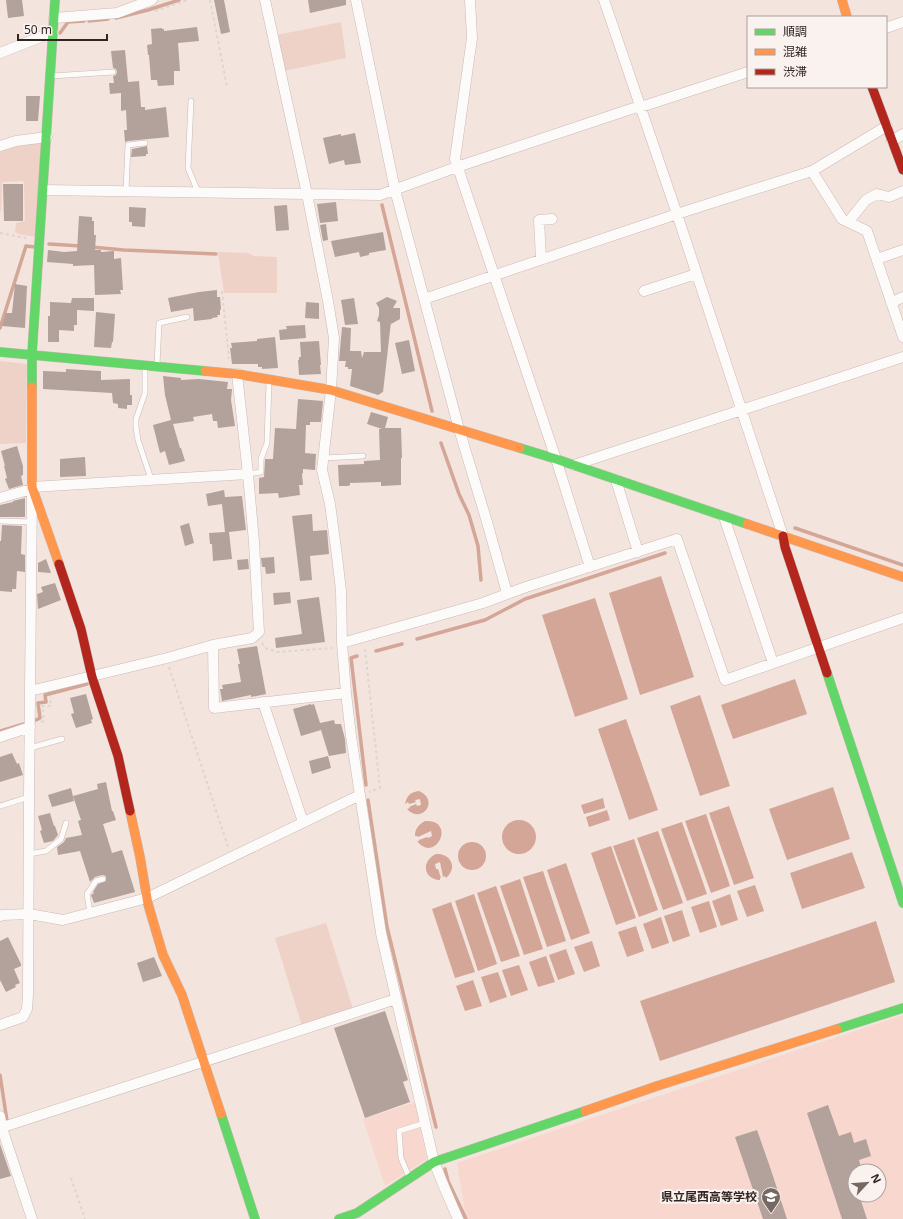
<svg xmlns="http://www.w3.org/2000/svg" width="903" height="1219" font-family="'Noto Sans','Noto Sans JP',sans-serif">
	<rect width="100%" height="100%" fill="#f4e4de"/>
	<path fill="#f8d8ce" fill-rule="evenodd" d="M903 1015V1219H466L457 1163ZM855 1171H879V1195H855Z
		M415 1102 427 1159 385 1186 363 1119Z"/>
	<path fill="#eed1c7" d="M341 22 346 58 284 71 277 35Z
		M41 143 36 237 19 234 15 232 16 223 25 221 24 184 23 181 3 182 2 184 1 211H0V152L17 146Z
		M218 252 248 253 254 256 277 257V293H224Z
		M0 361 27 364 26 443 0 444Z
		M326 923 353 1009 302 1026 275 938Z"/>
	<path fill="#d3a697" d="M661 576 694 677 640 695 609 593Z
		M595 598 628 699 575 717 542 615Z
		M795 679 807 714 733 739 721 705Z
		M700 695 730 786 700 796 670 706Z
		M626 719 658 810 629 820 598 729Z
		M833 787 850 839 787 860 769 809Z
		M419 791C440 800 422 825 407 809L410 808 409 807 416 804 417 806 421 805 420 799 415 800 416 802 409 804 408 802 405 804C407 795 411 792 419 791Z
		M603 798 605 808 584 814 581 805Z
		M729 806 754 878 734 885 709 813Z
		M607 810 610 820 589 827 586 817Z
		M706 814 730 886 711 893 685 821Z
		M502 837a17 17 0 1 1 34 0a17 17 0 1 1-34 0Z
		M425 821C457 819 436 865 417 841H419V840L427 837 428 838 432 836 431 831 418 837 417 836H415C415 829 418 825 425 821Z
		M682 822 707 894 687 901 661 829Z
		M658 831 683 903 663 910 637 838Z
		M634 839 658 910 639 917 613 846Z
		M458 856a14 14 0 1 1 28 0a14 14 0 1 1-28 0Z
		M611 846 636 918 616 925 591 853Z
		M852 852 865 888 802 909 790 873Z
		M436 854C451 853 458 868 446 878L445 876 443 877 440 862 435 864 436 869H438L441 878H440V880C423 879 421 861 436 854Z
		M566 863 590 933 571 940 547 870Z
		M543 871 566 941 547 947 523 877Z
		M520 879 543 949 524 955 500 886Z
		M755 885 764 911 747 917 737 891Z
		M496 886 520 956 501 962 477 893Z
		M474 894 497 964 478 971 455 901Z
		M730 894 738 920 721 926 712 901Z
		M709 901 717 927 700 933 691 907Z
		M451 902 475 972 455 978 432 909Z
		M682 910 690 936 673 942 664 916Z
		M661 917 669 943 652 949 643 924Z
		M876 921 895 982 660 1061 640 1001Z
		M636 926 644 951 627 957 618 932Z
		M592 941 600 966 584 972 574 947Z
		M566 949 575 974 558 980 549 955Z
		M546 956 555 982 538 987 529 962Z
		M519 965 528 990 511 996 502 970Z
		M498 972 507 997 490 1003 481 977Z
		M473 980 482 1006 465 1011 456 986Z"/>
	<g fill="none" stroke-linecap="round" stroke-linejoin="round">
		<path stroke="#d3a697" stroke-width="3.5" d="M116 18 148 10 179 0
			M89 21 108 19
			M60 33 68 22 84 21
			M382 205 432 411
			M49 244 81 246
			M91 247 124 250 216 254
			M0 328 26 246 35 247
			M441 443 459 494 469 515 478 546 481 580
			M795 528 903 565
			M417 639 485 620 525 599 665 553
			M376 651 402 644
			M357 656 351 658 366 785
			M36 720 40 718 38 703 46 702 45 695 87 684
			M0 731 24 724
			M368 800 387 927 436 1127
			M0 1075 7 1121
			M445 1169 448 1181 466 1219"/>
	</g>
	<path fill="#b3a19b" d="M6 0H22L24 16 8 18Z
		M214 0H224L230 32 221 34Z
		M308 0H346V5L310 13Z
		M197 27 199 41 178 43 180 71H174V85L158 86 157 80H151L149 55H148L147 45 152 44 151 29 162 28V29H164V31Z
		M125 50 128 82 139 81 141 107H145V110L166 107 169 137 128 141 125 142 124 130H127L126 110 121 111V93L110 94 109 83H114L113 76 116 75 117 72 116 69 113 68 111 51Z
		M26 96H40L38 121H26Z
		M355 133 361 163 345 165 344 160 329 164 323 138 341 134V136Z
		M147 146 148 154H146V156L131 157 132 149Z
		M3 184H23V221H4Z
		M336 202 338 221 320 223 317 204Z
		M287 205 289 230 276 231 274 206Z
		M129 207 146 208 145 227 132 226V222H129Z
		M79 216 92 217V221H94V235H96L95 250H101V252L114 251V259L121 258 123 290H120L121 294 95 295 94 265 73 266V264L47 262 48 250 64 252 77 251Z
		M326 224 328 240 323 241 320 225Z
		M383 232 386 250 369 253V255L360 257 359 252 335 257 331 241Z
		M15 284 27 286 25 328 2 326 6 313H12Z
		M217 290V297H220L221 309 220 310V315H217L218 317 212 318V319L194 321 193 308 171 312 168 298 199 292Z
		M387 297 397 301 393 308H400V319L391 324V322L383 392 378 395 350 386 352 369H348V367H345L346 361H339L342 327 351 328 350 351H361L362 358 364 352H381L380 322 377 321 379 315V308L376 303Z
		M72 298H94V311L77 310V325H74V331L59 330V342H48V316H50V302L71 303Z
		M354 298 358 324 345 325 341 300Z
		M306 302 319 303V319L305 318Z
		M96 312 115 314 113 342H112L111 348 94 347Z
		M305 325 306 338 280 340 279 330 287 329 286 326Z
		M275 337 278 368 262 369V367H258V364H232L230 348H232L231 343 257 341V339Z
		M409 340 415 371 402 374 395 343Z
		M319 341 321 365H320L321 374 299 375 298 360H299V357H301L300 342Z
		M66 369 101 371V380L130 379V395H132V405H127V409L118 408V404L113 403 112 393 43 389V371L66 372Z
		M163 376 181 378V380L199 379 228 382 227 389H232L231 400 235 426 218 428 217 421H213L212 414 193 417 194 421 173 424 180 448H181L185 461 169 465 165 451 160 453 153 425 171 420 165 395Z
		M298 399 323 401 321 422H310V425H306L305 453 316 454 315 470 303 469V473L302 474 303 485H299L300 495 279 498 278 493 259 494V478L264 477 265 459H273L275 428 296 429Z
		M371 412 388 417 385 428H401L402 458H401V485L381 486V482L350 483V485L348 486H339L338 465 364 464V461L380 460 379 429H382L367 424Z
		M17 446 23 466V475L21 476 23 485 9 489 5 479 7 478 4 466H5L1 451Z
		M85 457 86 476 60 477V459Z
		M224 490 225 497 242 496 246 530 229 532 232 559 213 561 212 544H210L209 533 225 532 222 504 208 506 206 494Z
		M25 498V517H0V505L13 502V501Z
		M312 514 313 531 327 530 329 554 310 556 312 580 300 581 292 516Z
		M189 523 194 543 185 546 180 526Z
		M2 525 22 526 21 554 25 555V572L17 571 16 589H12V592L0 591V541H1Z
		M274 557 275 573 266 574 265 567H262L261 558Z
		M46 559 51 573 38 572V563Z
		M248 559 249 569 238 570 237 560Z
		M55 583 61 600 38 609 37 594 43 592 41 587Z
		M290 592 291 603 274 605 273 593Z
		M319 597 325 642 276 648 275 638 302 634 297 600Z
		M257 646 266 694 251 697V695L222 701 220 689H223L222 685 241 682 238 664H240L237 649Z
		M86 694 93 719 91 720 92 723 76 728 71 714 74 713 70 698Z
		M311 704V705L314 704 320 723 334 720 335 724H341L345 739 346 753 329 756 321 730 301 736 293 709Z
		M12 753 17 764 19 763 23 775 0 782V757Z
		M328 756 331 768 312 774 309 761Z
		M106 782 112 811H113L116 820 103 824 112 853 122 850 135 892 94 903 91 895 94 893 93 892 98 884 106 881V876L102 875 95 877 90 882 80 851 58 855 57 847 64 842 66 838 82 835 78 821 81 820 73 796 98 789 97 784Z
		M71 788 74 801 52 807 48 795Z
		M50 813 54 826H55L58 835 53 841 44 843 40 831 42 830 38 816Z
		M8 937 21 964V966L14 969 20 983 15 985 16 987 6 992 0 980V941Z
		M154 957 162 976 143 982 137 963Z
		M385 1011 408 1080 403 1082 410 1102 365 1118 334 1028Z
		M828 1105 839 1136 851 1132 854 1143 866 1139 871 1156 859 1160 862 1171H855V1195H859L867 1219H842L818 1146 807 1113Z
		M757 1130 771 1170 787 1219H763L735 1137Z
		M0 1144 11 1176 0 1179Z"/>
	<g fill="none" stroke-linecap="round" stroke-linejoin="round">
		<g stroke="#c8bab5" stroke-width="6">
			<path id="lane" d="M52 76 113 72
				M191 101 188 168 198 192
				M126 191 128 145 145 143
				M157 365 159 323 187 317
				M145 366V393L136 419V427L138 440 151 479
				M324 458 363 456
				M248 474 261 472V459L267 443 269 382
				M0 521 32 522
				M30 748 62 739
				M0 806 29 797
				M29 854 46 851 61 839 66 823
				M90 913 87 894 96 881 103 879
				M409 1177 401 1158 399 1131 425 1123"/>
		</g>
		<g stroke="#c8bab5" stroke-width="11">
			<path id="street" d="M265 0 307 194 328 301 334 338 331 390 322 470 330 504 337 556 341 591 342 643 346 693 351 736 381 933 434 1162 445 1189 458 1219
				M356 0 395 190 459 429 487 522 507 593
				M470 0 472 38 455 159 556 459 590 567
				M604 0 677 214 783 536
				M54 18 117 13 152 0
				M886 28 903 22
				M0 53 53 32
				M892 141 903 134
				M0 146 16 141 47 137
				M812 171 842 219 867 231 903 337
				M43 190 380 195 457 167 634 108 647 105 748 72
				M849 221 866 200 877 194 889 197 903 191
				M541 259 539 220 552 219
				M877 259 903 250
				M644 291 696 274
				M424 299 677 214 812 171 887 126
				M891 303 903 297
				M574 465 903 357
				M616 480 638 552
				M0 498 32 489
				M724 517 773 663
				M342 643 483 603 526 587 677 539 725 680 903 618
				M213 645 214 708 346 693
				M30 691 167 658 213 645 252 638 259 632 254 542 248 474 237 374
				M263 702 303 822
				M0 737 30 727
				M0 916 2 915 29 914 63 920 147 898 360 795
				M0 1025 23 1017 27 1009 28 995 29 797 32 487 248 474
				M0 1116 2 1128 32 1219
				M0 1128 396 999"/>
		</g>
		<g stroke="#c8bab5" stroke-width="10">
			<path id="fast" d="M0 352 205 371
				M32 387V354L55 0
				M520 448 556 459 747 524
				M827 673 903 903
				M837 1029 903 1008
				M221 1114 255 1219
				M339 1219 357 1213 434 1162 585 1111"/>
		</g>
		<g stroke="#c8bab5" stroke-width="10">
			<path id="slow" d="M842 0 847 17
				M205 371 237 374 331 390 520 448
				M32 387V487L59 564
				M747 524 903 577
				M130 811 140 857 148 904 163 955 182 995 221 1114
				M585 1111 657 1086 837 1029"/>
		</g>
		<g stroke="#c8bab5" stroke-width="10">
			<path id="jam" d="M872 87 903 170
				M783 536 785 547 827 673
				M59 564 81 629 92 677 118 756 130 811"/>
		</g>
		<path stroke="#dbd6d4" stroke-width="2" stroke-dasharray="3 3" stroke-linecap="butt" d="M210 0 227 87
			M155 11 188 0
			M0 233 26 238
			M222 291 229 359
			M262 643 265 648 278 652 332 648
			M365 649 380 788 369 792
			M169 667 228 847
			M41 722 44 721 42 706H51L50 698 51 697
			M71 1178 85 1219"/>
		<use href="#lane" stroke="#fdfbfa" stroke-width="5"/>
		<use href="#street" stroke="#fdfbfa" stroke-width="10"/>
		<use href="#fast" stroke="#63d668" stroke-width="9"/>
		<use href="#slow" stroke="#ff974d" stroke-width="9"/>
		<use href="#jam" stroke="#b3261e" stroke-width="9"/>
	</g>
	<defs>
		<g id="school-pin" transform="scale(1)"><path d="M0 17L-7.5 6A9.5 9.5 0 1 1 7.5 6Z" fill="#766862" stroke="#faf2ef"/><path d="M0-5L7-2L0 1L-7-2ZM-4 1L0 2.5L4 1V4Q0 6-4 4Z" fill="#fff"/></g>
	</defs>
	<g fill-rule="evenodd">
		<use href="#school-pin" x="771" y="1197"/>
	</g>
	<g text-anchor="middle" stroke-width="4" stroke-linejoin="round" paint-order="stroke">
		<g font-size="12" font-weight="bold" fill="#322520" stroke="#faf2ef" text-anchor="end">
			<text x="757" y="1201">県立尾西高等学校</text>
		</g>
	</g>
	<rect x="747" y="16" width="140" height="72" fill="#faf2ef" stroke="#aaa09c"/>
	<rect x="755" y="29" width="20" height="6" fill="#63d668" stroke="#aaa09c"/>
	<text x="783" y="36" font-size="12" fill="#322520">順調</text>
	<rect x="755" y="49" width="20" height="6" fill="#ff974d" stroke="#aaa09c"/>
	<text x="783" y="56" font-size="12" fill="#322520">混雑</text>
	<rect x="755" y="69" width="20" height="6" fill="#b3261e" stroke="#aaa09c"/>
	<text x="783" y="76" font-size="12" fill="#322520">渋滞</text>
	<g transform="translate(867 1183) rotate(64)"><circle r="19" fill="#faf2ef" stroke="#aaa09c"/>
	<path d="M0-3L7 15L0 10L-7 15Z" fill="#766862"/>
	<text y="-6" font-size="11" font-weight="bold" text-anchor="middle" fill="#322520">N</text>
	</g>
	<path d="M18 34v6h89v-6" fill="none" stroke="#322520" stroke-width="2"/>
	<text x="24" y="34" font-size="12" fill="#322520" stroke="#faf2ef" stroke-width="3" paint-order="stroke">50 m</text>
</svg>
